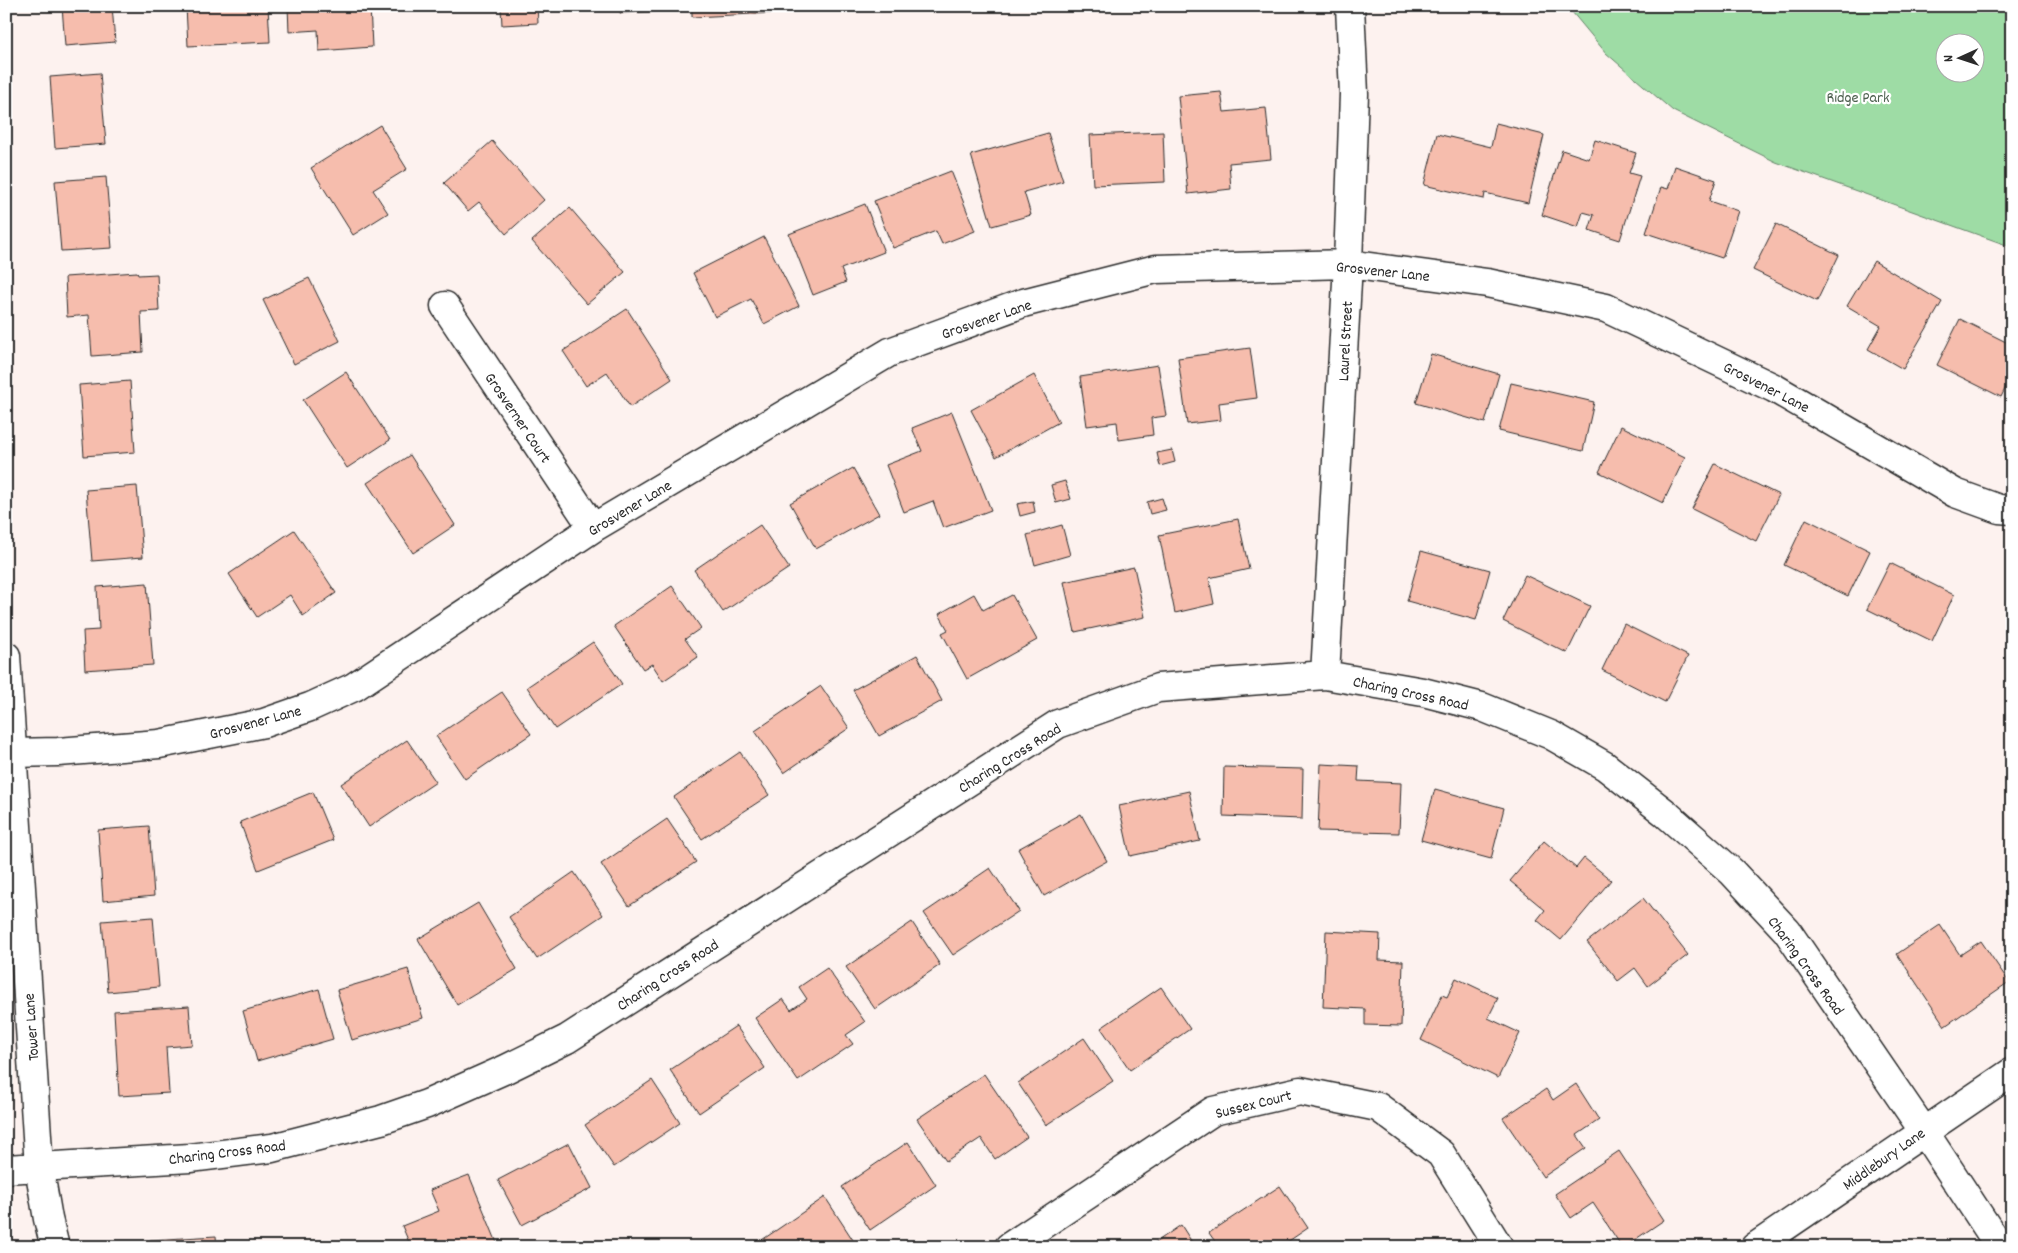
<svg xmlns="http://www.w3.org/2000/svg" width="2018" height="1253" font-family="Dekko,sans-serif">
	<rect width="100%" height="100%" fill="#fdf2ef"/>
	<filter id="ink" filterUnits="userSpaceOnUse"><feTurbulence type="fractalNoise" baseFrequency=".02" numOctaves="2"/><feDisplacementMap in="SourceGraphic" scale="10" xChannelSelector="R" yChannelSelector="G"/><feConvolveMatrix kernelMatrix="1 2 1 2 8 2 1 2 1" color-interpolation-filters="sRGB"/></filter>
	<g filter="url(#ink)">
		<path fill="#9edca5" stroke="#648468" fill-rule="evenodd" d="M1567 6H2012V247L1776 162 1673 111 1606 53ZM1946 42H1976V72H1946Z"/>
		<path fill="#f6bdad" stroke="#2b2b2b" d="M62 6H112L115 42 65 46Z
			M186 6H268L270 42 188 46Z
			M288 6H370L372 47 319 51 318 30 289 32Z
			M490 6H537L538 23 502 25 501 7 490 8Z
			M619 6H670V11L620 13Z
			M692 6H774V13L692 17Z
			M100 73 106 144 55 148 50 77Z
			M1221 92 1224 112 1266 108 1271 159 1229 163 1231 189 1188 194 1178 96Z
			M1496 123 1544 135 1528 203 1485 193 1484 199 1424 185 1437 134 1491 147Z
			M380 125 407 169 373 190 388 213 353 235 311 168Z
			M1163 132 1165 182 1093 185 1090 135Z
			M1048 133 1063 181 1024 192 1031 215 992 226 971 155Z
			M1595 140 1636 153 1629 173 1640 176 1620 240 1589 230 1594 215 1583 212 1578 227 1542 215 1562 150 1589 159Z
			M492 141 544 200 506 234 479 202 468 211 444 183Z
			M1675 166 1716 180 1709 201 1738 211 1722 258 1646 233 1661 187 1668 189Z
			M951 171 975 231 942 244 936 231 893 248 874 201Z
			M106 177 112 248 61 251 55 181Z
			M865 204 884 252 841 269 846 282 813 295 789 234Z
			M570 208 625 272 587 304 532 241Z
			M1776 224 1839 255 1817 301 1753 270Z
			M764 237 799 306 764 324 751 299 715 317 693 273Z
			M1874 261 1942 302 1903 369 1868 349 1881 326 1847 306Z
			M137 272 138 275 157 274 159 311 141 312 143 352 92 356 89 315 67 317 65 277Z
			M309 278 340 341 294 364 263 300Z
			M627 309 672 379 630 407 607 372 586 386 563 351Z
			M1960 319 2012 345V375L2001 397 1937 365Z
			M1250 348 1257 398 1219 403 1221 420 1187 424 1178 358Z
			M1431 354 1499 374 1485 423 1416 403Z
			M1158 365 1166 416 1151 418 1153 435 1119 440 1117 422 1087 426 1080 377Z
			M346 372 390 440 347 468 303 400Z
			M1034 375 1059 422 996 457 971 410Z
			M130 381 135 452 84 456 79 385Z
			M1511 383 1594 402 1583 451 1499 431Z
			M952 412 991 510 943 528 933 501 904 512 886 465 922 451 912 428Z
			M1621 426 1685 457 1663 503 1599 472Z
			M1172 450 1175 462 1160 466 1157 453Z
			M410 455 455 525 413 553 367 483Z
			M1715 464 1779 495 1756 541 1692 509Z
			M853 468 879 514 816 549 790 503Z
			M1065 481 1071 499 1056 503 1051 485Z
			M137 486 143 557 92 561 86 490Z
			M1162 498 1166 510 1150 514 1147 502Z
			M1033 501 1035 512 1020 516 1017 504Z
			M1238 519 1249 569 1209 578 1214 604 1175 613 1159 535Z
			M1806 519 1870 551 1848 596 1784 565Z
			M760 525 789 568 723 612 694 570Z
			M1062 525 1070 555 1035 565 1027 535Z
			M294 530 336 593 303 616 290 595 257 617 229 574Z
			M1421 551 1490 570 1476 620 1407 601Z
			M1890 563 1954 595 1932 641 1867 609Z
			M1134 567 1145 617 1075 632 1064 582Z
			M1525 575 1590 606 1567 653 1503 621Z
			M147 583 153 665 85 670 83 631 99 630 97 587Z
			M672 586 701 628 685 639 698 657 663 681 652 664 643 669 614 626Z
			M974 594 983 610 1012 595 1037 640 967 679 942 633 948 630 939 614Z
			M1624 624 1688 656 1665 702 1602 670Z
			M593 642 622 684 555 729 527 687Z
			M917 655 942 701 879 736 853 690Z
			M821 686 849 728 784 773 755 731Z
			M502 692 531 734 465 779 436 736Z
			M407 740 436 782 369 827 341 784Z
			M740 752 769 795 702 839 674 797Z
			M1321 764 1359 766 1358 781 1401 783 1399 833 1318 831Z
			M1224 767 1303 769 1302 819 1223 816Z
			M1435 789 1504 808 1491 859 1421 840Z
			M1189 791 1200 841 1130 856 1119 806Z
			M313 792 333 840 258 870 240 822Z
			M1081 814 1107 861 1044 896 1018 849Z
			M667 819 696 862 629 906 601 864Z
			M149 826 154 896 103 901 98 830Z
			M1544 841 1576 868 1584 858 1611 880 1561 940 1537 920 1545 910 1510 881Z
			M990 868 1019 911 953 955 924 913Z
			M574 872 603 915 537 959 509 917Z
			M1643 898 1688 955 1648 986 1635 968 1618 981 1587 942Z
			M478 903 517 969 457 1005 418 939Z
			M153 917 159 987 108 992 102 921Z
			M912 922 940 965 875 1009 846 967Z
			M1940 925 1960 955 1981 941 2009 982 1945 1026 1897 954Z
			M1326 931 1380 934 1379 960 1403 961 1401 1026 1365 1025V1009L1323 1007Z
			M827 968 865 1022 846 1035 853 1044 798 1081 755 1018 783 999 791 1010 807 999 799 987Z
			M408 969 423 1018 352 1040 337 990Z
			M1456 978 1498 998 1488 1018 1520 1033 1498 1078 1421 1040 1442 995 1447 997Z
			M1161 987 1190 1029 1130 1070 1101 1028Z
			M319 989 333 1039 257 1061 243 1011Z
			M189 1006 192 1045 166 1047 169 1093 119 1096 114 1011Z
			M736 1026 765 1068 699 1113 670 1070Z
			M1084 1038 1113 1081 1046 1125 1018 1083Z
			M984 1074 1027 1137 995 1159 981 1138 946 1161 917 1119Z
			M652 1080 680 1123 614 1167 585 1125Z
			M1576 1084 1599 1120 1577 1135 1586 1148 1543 1177 1503 1118 1546 1089 1553 1100Z
			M908 1142 936 1185 870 1230 842 1187Z
			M569 1143 592 1188 522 1225 498 1180Z
			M1619 1151 1664 1220 1624 1247H1622L1593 1203 1571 1218 1555 1194Z
			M469 1175 497 1243 487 1247H411L402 1226 439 1211 430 1190Z
			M1280 1186 1308 1228 1280 1247H1219L1209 1233Z
			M825 1197 853 1240 844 1247H762L759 1242Z
			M1181 1225 1195 1247H1149Z
			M216 1236 217 1247H150V1240Z"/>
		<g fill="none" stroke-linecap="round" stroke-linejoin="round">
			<g stroke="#2b2b2b" stroke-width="31">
				<path id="street" d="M445 306 593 528
					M6 656 39 1167 48 1219 55 1247
					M1325 675 1348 264 1354 94 1350 6
					M12 753 58 752 159 744 264 723 310 707 354 687 593 528 890 352 1023 303 1156 269 1348 264 1487 283 1606 308 1774 388 1955 493 1999 509 2012 510
					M6 1169 190 1158 272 1148 381 1120 427 1104 506 1069 567 1039 1058 724 1158 688 1325 675 1423 692 1482 707 1551 735 1605 766 1664 812 1732 872 1787 931 1923 1130 2000 1247
					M1009 1247 1213 1111 1300 1091 1378 1107 1441 1154 1499 1247
					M1755 1247 2012 1072"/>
			</g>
			<use href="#street" stroke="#fff" stroke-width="28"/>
		</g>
	</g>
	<g text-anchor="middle" stroke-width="4.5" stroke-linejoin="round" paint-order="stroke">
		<g font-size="16" fill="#4e6050" stroke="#fff">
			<text x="1858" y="102">Ridge Park</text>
		</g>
		<g font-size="16" fill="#2b2b2b" stroke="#fff">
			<text transform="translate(1383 270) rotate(6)" y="6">Grosvener Lane</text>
			<text transform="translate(986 318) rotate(-19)" y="6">Grosvener Lane</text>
			<text transform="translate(1344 341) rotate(-87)" y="6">Laurel Street</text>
			<text transform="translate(1767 386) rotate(27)" y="6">Grosvener Lane</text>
			<text transform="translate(519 417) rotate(56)" y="6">Grosverner Court</text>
			<text transform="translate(629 507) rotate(-31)" y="6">Grosvener Lane</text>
			<text transform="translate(1411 692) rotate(12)" y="6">Charing Cross Road</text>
			<text transform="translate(255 721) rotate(-15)" y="6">Grosvener Lane</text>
			<text transform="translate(1009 757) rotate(-32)" y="6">Charing Cross Road</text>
			<text transform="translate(1807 965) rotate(54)" y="6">Charing Cross Road</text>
			<text transform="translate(667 974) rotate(-33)" y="6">Charing Cross Road</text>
			<text transform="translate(30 1027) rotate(-94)" y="6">Tower Lane</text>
			<text transform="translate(1253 1103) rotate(-14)" y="6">Sussex Court</text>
			<text transform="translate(227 1151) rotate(-7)" y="6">Charing Cross Road</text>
			<text transform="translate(1883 1158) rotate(-35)" y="6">Middlebury Lane</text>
		</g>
	</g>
	<rect width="2018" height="1253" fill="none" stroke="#fff" stroke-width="25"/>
	<rect x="12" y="12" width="1993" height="1228" fill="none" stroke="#2b2b2b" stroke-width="2" filter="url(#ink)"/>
	<g transform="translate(1960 58) rotate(267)"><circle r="24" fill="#ffffff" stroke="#aaaaaa"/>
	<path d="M0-4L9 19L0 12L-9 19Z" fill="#2b2b2b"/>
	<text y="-8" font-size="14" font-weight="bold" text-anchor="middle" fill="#2b2b2b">N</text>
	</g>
</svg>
